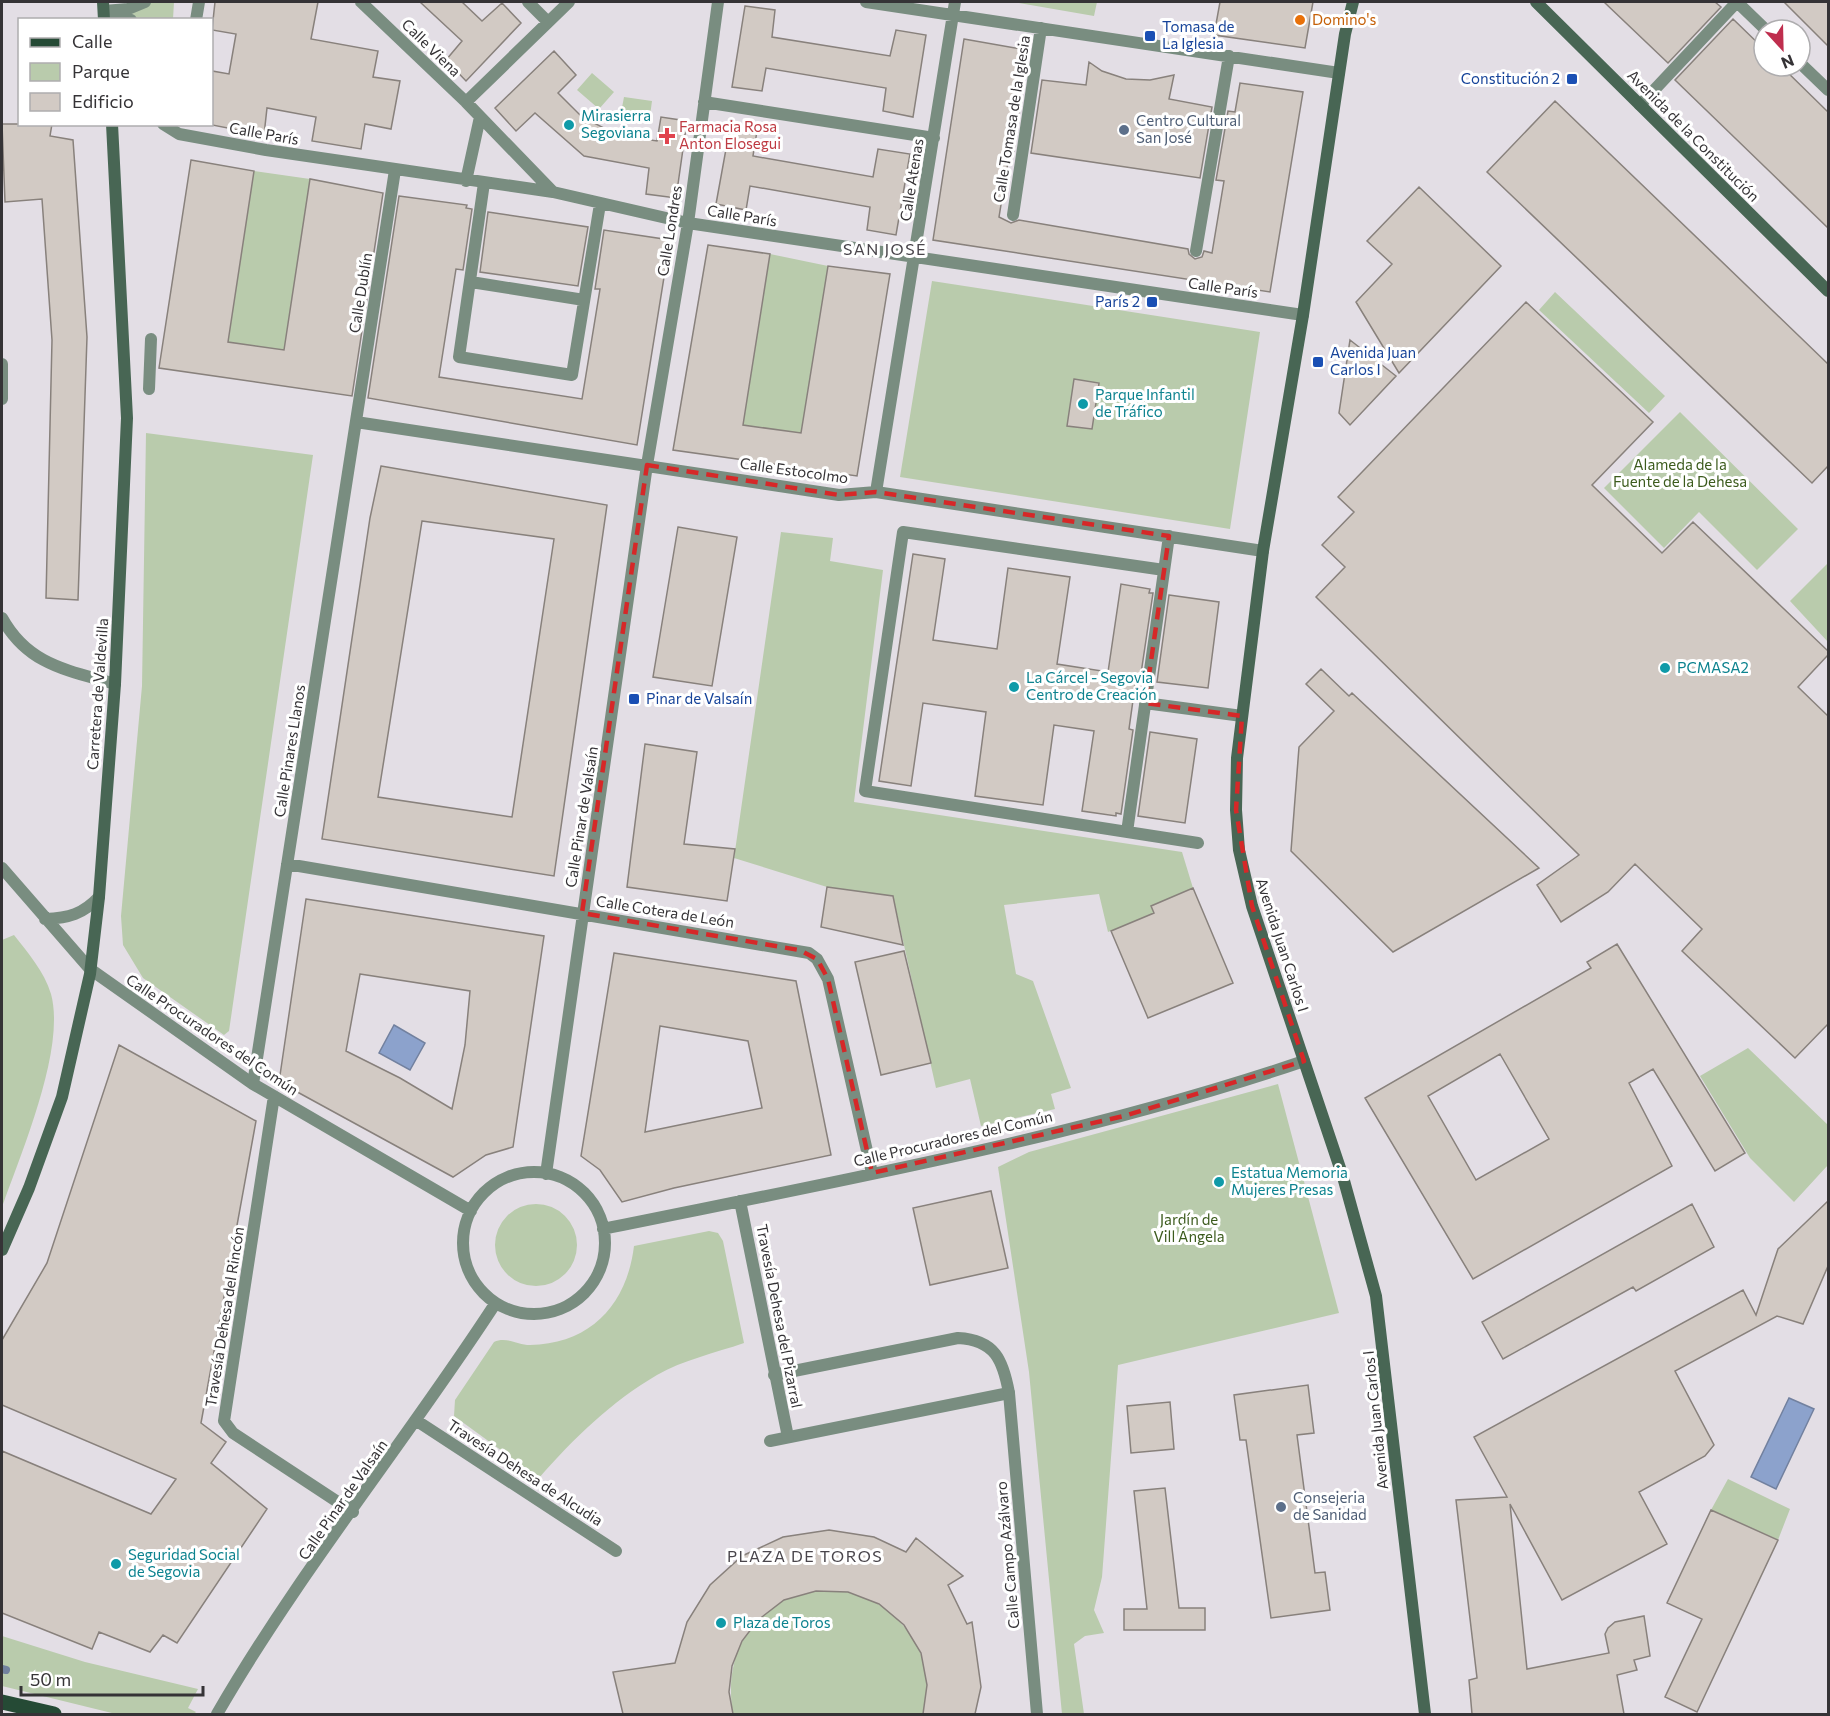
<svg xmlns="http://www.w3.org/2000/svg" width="1830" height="1716" font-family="Commissioner,sans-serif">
	<rect width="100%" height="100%" fill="#e3dee5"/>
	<path fill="#b9cbac" d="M150 2H174L173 19H138L131 13Z
		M1013 2H1097L1094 16Z
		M592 73 614 92 599 109 577 90Z
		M624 97 652 101 649 123 620 118Z
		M254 171 310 179 284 350 228 342Z
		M770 254 828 266 801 433 743 425Z
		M932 281 1260 332 1230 529 900 477Z
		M1555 292 1665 396 1649 413 1539 310Z
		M1680 412 1798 529 1757 570 1699 512 1664 548 1604 488Z
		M146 433 313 455 229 1031 224 1035 143 978 123 945 121 916 142 686Z
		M781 532 833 538 830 561 883 570 854 802 1182 852 1193 888 1152 906 1154 913 1108 932 1099 894 1004 905 1016 974 1033 981 1071 1088 1051 1094 1055 1109 981 1126 970 1079 936 1088 893 896 827 887 734 858Z
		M1828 563V642L1790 601Z
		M14 935C28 953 44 971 51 994 66 1049 21 1153 2 1207V940Z
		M1748 1048 1828 1125V1165L1794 1202 1750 1158 1700 1076Z
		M1278 1084 1339 1313 1118 1365 1102 1577 1094 1610 1104 1633 1085 1636 1074 1644 1084 1714H1062L1029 1372 998 1167 1029 1152Z
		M495 1245a41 41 0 1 1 82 0a41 41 0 1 1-82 0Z
		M709 1231 718 1233 723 1241 744 1343C715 1353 683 1360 657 1375 611 1402 574 1438 539 1478L454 1416 455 1400 494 1342C506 1336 517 1345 530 1345 591 1344 627 1304 634 1246Z
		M1728 1479 1790 1509 1778 1540 1711 1510Z
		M816 1591C826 1591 838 1590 849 1592 890 1601 928 1643 927 1686 927 1696 924 1705 923 1714H733C725 1669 740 1622 784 1600 794 1596 806 1594 816 1591Z
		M2 1636 85 1662 198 1689 188 1708 196 1712 194 1714H116L2 1686Z"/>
	<path fill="#8ca2cc" stroke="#72819f" stroke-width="1.5" d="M394 1025 425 1043 410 1070 379 1053Z
		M1789 1398 1814 1409 1776 1489 1751 1477Z"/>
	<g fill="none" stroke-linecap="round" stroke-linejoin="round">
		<path stroke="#72819f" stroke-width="8" d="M2 1669 6 1670"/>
	</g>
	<path fill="#d2cac4" stroke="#88817c" stroke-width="1.5" fill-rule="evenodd" d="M215 2H318L311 39 378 51 373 77 400 81 391 129 365 124 361 149 312 141 316 117 267 108 264 135 212 125V71L229 74 236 34 212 30Z
		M420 2H462L482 21 502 3 521 23 466 81 446 60 462 41Z
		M1220 2H1313L1305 48 1214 35Z
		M1604 2H1715L1721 7 1668 63Z
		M1784 2H1828V46Z
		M745 6 775 10 772 37 890 56 896 30 926 35 913 117 883 111 886 88 766 68 762 91 732 87Z
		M1733 19 1764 49V66H1781L1828 112V228L1675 80Z
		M964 39 1027 50 1014 151 1010 150 999 217 1011 223 1019 220 1188 249 1189 254 1195 259 1202 257 1204 251 1212 253 1224 181 1216 180 1228 111 1235 112 1240 83 1303 92 1270 292 933 240Z
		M554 51 576 75 558 93 582 117 604 128 602 133 657 141 661 117 687 121 676 198 646 194 649 168 584 156 535 113 516 131 495 108Z
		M1089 62 1102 71 1126 79 1150 80 1174 75 1169 99 1212 107 1200 178 1031 153 1042 80 1086 85Z
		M1555 101 1828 364V466L1812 483 1487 172Z
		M2 124H52L50 136 73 140 87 337 78 600 46 598 52 340 42 199 5 202Z
		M730 127 757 131 753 156 873 177 878 149 910 154 896 235 867 230 870 207 750 186 746 210 716 204Z
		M191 160 254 171 228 342 284 350 310 179 383 193 352 396 159 368Z
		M1419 187 1501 266 1399 373 1356 302 1392 264 1367 241Z
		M399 196 467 205 466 208 472 209 463 270 456 269 439 377 582 399 600 289H595L604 230 670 240 637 445 368 398Z
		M488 212 588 227 578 286 480 272Z
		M708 245 770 254 743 425 801 433 828 266 890 274 857 476 673 450Z
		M1526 302 1653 422 1592 485 1662 553 1693 522 1828 651V655L1798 687 1828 716V1024L1795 1058 1682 951 1702 929 1635 864 1608 892 1561 922 1537 885 1579 855 1316 597 1345 567 1322 545 1354 512 1338 497Z
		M1350 340 1396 376 1350 425 1339 413Z
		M1074 379 1099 383 1092 429 1067 426Z
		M381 466 607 505 554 876 322 839 370 518ZM422 521 554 539 512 817 378 797Z
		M678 527 737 537 712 686 653 677Z
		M913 554 945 559 933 640 997 649 1008 568 1070 577 1057 664 1108 672 1121 584 1150 589 1149 593H1153L1140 680 1136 679 1129 729 1133 730 1121 814 1116 813V816L1082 811 1094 731 1054 725 1043 805 975 796 986 712 923 703 911 786 879 781Z
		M1169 595 1219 602 1208 688 1157 682Z
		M1321 669 1349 696 1352 693 1539 868 1393 952 1291 851 1299 747 1334 711 1306 684Z
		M1150 732 1197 739 1185 823 1138 816Z
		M645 744 697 752 684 844 735 849 727 901 627 887Z
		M827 887 893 896 903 945 821 927Z
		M1193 888 1233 983 1148 1018 1111 931 1154 913 1151 906Z
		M306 899 544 936 513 1147 486 1155 453 1177 279 1082ZM360 974 470 991 465 1045 452 1109 400 1078 346 1051Z
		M1617 944 1745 1153 1715 1171 1653 1069 1629 1083 1672 1166 1473 1279 1365 1098 1591 968 1587 962ZM1500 1054 1549 1139 1476 1180 1428 1096Z
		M904 951 931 1063 881 1075 855 962Z
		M614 953 796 981 831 1155 674 1188 622 1202 600 1170 581 1156ZM660 1026 748 1041 762 1108 645 1132Z
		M119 1045 256 1121 201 1423 226 1442 211 1463 267 1509 177 1643 163 1635 150 1652 99 1632 92 1649 2 1613V1451L151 1514 176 1479 2 1405V1340L47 1263Z
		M991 1191 1008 1268 930 1285 913 1208Z
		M1828 1201V1266L1803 1324 1777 1316 1675 1371 1714 1445 1705 1456 1639 1492 1667 1544 1562 1600 1510 1504 1527 1669 1609 1653 1605 1634 1608 1628 1615 1622 1644 1616 1650 1656 1634 1660 1637 1670 1617 1675 1624 1714H1472L1469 1680 1477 1678 1456 1500 1507 1497 1474 1437 1743 1290 1756 1315 1778 1249Z
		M1692 1204 1714 1247 1636 1291 1633 1287 1503 1359 1482 1322Z
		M1308 1385 1314 1433 1297 1435 1315 1573 1325 1572 1330 1610 1271 1618 1246 1440H1240L1234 1395Z
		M1170 1402 1174 1449 1131 1453 1127 1406Z
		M1165 1488 1179 1608H1205V1630H1124V1609H1147L1134 1491Z
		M1711 1510 1778 1540 1697 1712 1665 1697 1702 1619 1667 1603Z
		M829 1530 874 1537 906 1552 916 1538 963 1576 948 1585 967 1624 972 1622 981 1687 975 1714H923L927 1685 921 1653 904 1625 879 1604 848 1592 816 1591 784 1600 758 1620 742 1641 732 1666 729 1692 733 1714H623L613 1672 675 1663 687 1622 710 1585 742 1556 783 1537Z"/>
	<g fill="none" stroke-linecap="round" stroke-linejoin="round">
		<path stroke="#798d80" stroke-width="12" d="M770 1441 1009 1393C1003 1360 995 1340 958 1338L774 1375"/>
		<path stroke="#798d80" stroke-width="12" d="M361 2 466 102 552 191
			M528 2 548 22
			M866 2 1339 73
			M1737 2 1766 30
			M131 20 104 11 128 9 145 2
			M196 20 199 2
			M1800 63 1828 90
			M466 102 569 2
			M704 102 934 138
			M1640 105 1737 2
			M163 124 179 134 266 150 553 192 688 223 1303 315
			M466 181 480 117
			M484 183 459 357 572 375 600 204
			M1013 215 1041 28
			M1196 251 1229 56
			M471 282 584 300
			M2 364V399
			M149 389 151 339
			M356 422 839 495 876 492 1263 551
			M876 492 955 2
			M1164 570 903 532 865 791 1198 843
			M2 618C28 665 67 670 115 684
			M1145 703 1242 716
			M1127 832 1169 536
			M287 864 809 953 817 959 828 979 872 1173
			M2 868 90 969 253 1084 471 1211
			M45 919C69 918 83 914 99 897
			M253 1084 395 170
			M274 1096 224 1421 233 1433 353 1512
			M463 1243a71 71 0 1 1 142 0a71 71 0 1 1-142 0Z
			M546 1174 647 465 688 223 718 2
			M740 1201 788 1437
			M603 1229C838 1181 1077 1138 1304 1061
			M1009 1393 1037 1714
			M417 1421 616 1551
			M217 1714C299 1572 406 1441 495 1304"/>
		<path stroke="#486654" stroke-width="12" d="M103 2 104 20
			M1353 2 1345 34 1303 315 1263 551 1237 758 1236 810 1239 850 1252 906 1343 1177 1376 1296 1425 1714
			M1536 2 1828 291
			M2 1250 29 1188 62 1097 90 974 99 897 115 684 127 418 112 124"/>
		<path stroke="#254a35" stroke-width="15" d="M2 1702 54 1714"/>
	</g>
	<path fill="none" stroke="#d62828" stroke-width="4.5" stroke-dasharray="12 8" stroke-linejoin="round" d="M647 465 839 495 876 492 1169 536 1145 703 1242 716 1236 810 1252 906 1304 1061 1124 1116 872 1173 828 979 817 959 799 950 582 913Z"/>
	<circle fill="#e8710a" stroke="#fff" stroke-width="2" cx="1300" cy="20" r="6"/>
	<g fill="#1a4fb4" stroke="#fff" stroke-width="2">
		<rect x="1144" y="30" width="12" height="12" rx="3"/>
		<rect x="1566" y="73" width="12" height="12" rx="3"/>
		<rect x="1146" y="296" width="12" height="12" rx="3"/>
		<rect x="1312" y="356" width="12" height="12" rx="3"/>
		<rect x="628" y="693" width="12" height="12" rx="3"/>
	</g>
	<g fill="#0f9aa8" stroke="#fff" stroke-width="2">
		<circle cx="569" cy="125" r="6"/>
		<circle cx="1083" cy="404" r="6"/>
		<circle cx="1665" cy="668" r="6"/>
		<circle cx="1014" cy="687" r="6"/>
		<circle cx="1219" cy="1182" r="6"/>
		<circle cx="116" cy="1564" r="6"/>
		<circle cx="721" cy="1623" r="6"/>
	</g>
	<g fill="#5c6f8a" stroke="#fff" stroke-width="2">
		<circle cx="1124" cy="130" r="6"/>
		<circle cx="1281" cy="1507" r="6"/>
	</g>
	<path fill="#e0444e" stroke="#fff" stroke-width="2" d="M664 127h6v6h6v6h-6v6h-6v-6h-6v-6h6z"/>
	<g text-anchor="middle" stroke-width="6" stroke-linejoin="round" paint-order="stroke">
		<g font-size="15" fill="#c56008" stroke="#fff" text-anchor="start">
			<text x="1312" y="25">Domino's</text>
		</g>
		<g font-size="15" fill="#164399" stroke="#fff" text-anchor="start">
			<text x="1162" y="32">Tomasa de<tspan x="1162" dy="17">La Iglesia</tspan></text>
			<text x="1560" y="84" text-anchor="end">Constitución 2</text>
			<text x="1140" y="307" text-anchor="end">París 2</text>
			<text x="1330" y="358">Avenida Juan<tspan x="1330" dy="17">Carlos I</tspan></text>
			<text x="646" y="704">Pinar de Valsaín</text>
		</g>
		<g font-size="15" fill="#353336" stroke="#fff">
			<text transform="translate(431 48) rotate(44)" y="5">Calle Viena</text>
			<text transform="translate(1012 119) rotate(-81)" y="5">Calle Tomasa de la Iglesia</text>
			<text transform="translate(264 134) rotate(10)" y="5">Calle París</text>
			<text transform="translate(1693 136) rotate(45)" y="5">Avenida de la Constitución</text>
			<text transform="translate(912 180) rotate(-81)" y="5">Calle Atenas</text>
			<text transform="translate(742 216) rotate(9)" y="5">Calle París</text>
			<text transform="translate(670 231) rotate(-81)" y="5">Calle Londres</text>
			<text transform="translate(1223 288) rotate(8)" y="5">Calle París</text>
			<text transform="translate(361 293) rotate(-81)" y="5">Calle Dublín</text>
			<text transform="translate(794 471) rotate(8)" y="5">Calle Estocolmo</text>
			<text transform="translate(98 694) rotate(-86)" y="5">Carretera de Valdevilla</text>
			<text transform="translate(290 751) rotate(-81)" y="5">Calle Pinares Llanos</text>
			<text transform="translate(582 817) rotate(-81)" y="5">Calle Pinar de Valsaín</text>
			<text transform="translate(665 912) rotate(9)" y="5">Calle Cotera de León</text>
			<text transform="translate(1282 945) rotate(72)" y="5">Avenida Juan Carlos I</text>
			<text transform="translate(212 1035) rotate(34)" y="5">Calle Procuradores del Común</text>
			<text transform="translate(953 1139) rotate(-13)" y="5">Calle Procuradores del Común</text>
			<text transform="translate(779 1316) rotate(79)" y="5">Travesía Dehesa del Pizarral</text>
			<text transform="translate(225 1317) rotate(-81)" y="5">Travesía Dehesa del Rincón</text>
			<text transform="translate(1376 1420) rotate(-96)" y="5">Avenida Juan Carlos I</text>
			<text transform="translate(525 1473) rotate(33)" y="5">Travesía Dehesa de Alcudia</text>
			<text transform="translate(343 1500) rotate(-55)" y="5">Calle Pinar de Valsaín</text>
			<text transform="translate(1008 1555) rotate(-95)" y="5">Calle Campo Azálvaro</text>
		</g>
		<g font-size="15" fill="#0d838f" stroke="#fff" text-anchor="start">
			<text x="581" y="121">Mirasierra<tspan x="581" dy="17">Segoviana</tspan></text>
			<text x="1095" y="400">Parque Infantil<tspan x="1095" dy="17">de Tráfico</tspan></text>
			<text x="1677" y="673">PCMASA2</text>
			<text x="1026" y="683">La Cárcel - Segovia<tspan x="1026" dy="17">Centro de Creación</tspan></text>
			<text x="1231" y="1178">Estatua Memoria<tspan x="1231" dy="17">Mujeres Presas</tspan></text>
			<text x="128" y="1560">Seguridad Social<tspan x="128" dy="17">de Segovia</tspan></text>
			<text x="733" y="1628">Plaza de Toros</text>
		</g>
		<g font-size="15" fill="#4e5e75" stroke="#fff" text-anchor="start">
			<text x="1136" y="126">Centro Cultural<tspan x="1136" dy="17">San José</tspan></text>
			<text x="1293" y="1503">Consejeria<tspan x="1293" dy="17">de Sanidad</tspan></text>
		</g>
		<g font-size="15" fill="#be3a42" stroke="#fff" text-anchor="start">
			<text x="679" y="132">Farmacia Rosa<tspan x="679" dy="17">Anton Elosegui</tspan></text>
		</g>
		<g font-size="15" fill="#3c5b1d" stroke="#fff">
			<text x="1680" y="470">Alameda de la<tspan x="1680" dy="17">Fuente de la Dehesa</tspan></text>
			<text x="1189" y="1225">Jardín de<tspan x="1189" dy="17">Vill Ángela</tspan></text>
		</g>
		<g font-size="16" letter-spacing="1.5" fill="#49454b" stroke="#fff">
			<text x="885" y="255">SAN JOSÉ</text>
			<text x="805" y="1562">PLAZA DE TOROS</text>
		</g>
	</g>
	<rect width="1830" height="1716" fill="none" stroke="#353336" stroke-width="6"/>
	<rect x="18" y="18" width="195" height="108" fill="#ffffff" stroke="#aeadaf" stroke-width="1.5"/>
	<rect x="30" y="38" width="30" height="9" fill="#254a35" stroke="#aeadaf" stroke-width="1.5"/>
	<text x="72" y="48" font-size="18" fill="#353336">Calle</text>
	<rect x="30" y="63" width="30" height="18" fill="#b9cbac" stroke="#aeadaf" stroke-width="1.5"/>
	<text x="72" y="78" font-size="18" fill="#353336">Parque</text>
	<rect x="30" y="93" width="30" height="18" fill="#d2cac4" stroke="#aeadaf" stroke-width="1.5"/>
	<text x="72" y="108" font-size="18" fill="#353336">Edificio</text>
	<g transform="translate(1782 48) rotate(158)"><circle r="28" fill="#ffffff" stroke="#aeadaf" stroke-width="1.5"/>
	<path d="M0-4.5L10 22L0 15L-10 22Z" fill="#bf2e4e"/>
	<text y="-9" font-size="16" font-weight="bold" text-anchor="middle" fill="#353336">N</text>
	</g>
	<path d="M21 1686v9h182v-9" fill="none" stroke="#353336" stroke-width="3"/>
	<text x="30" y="1686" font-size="18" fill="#353336" stroke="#ffffff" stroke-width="4.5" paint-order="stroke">50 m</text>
</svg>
